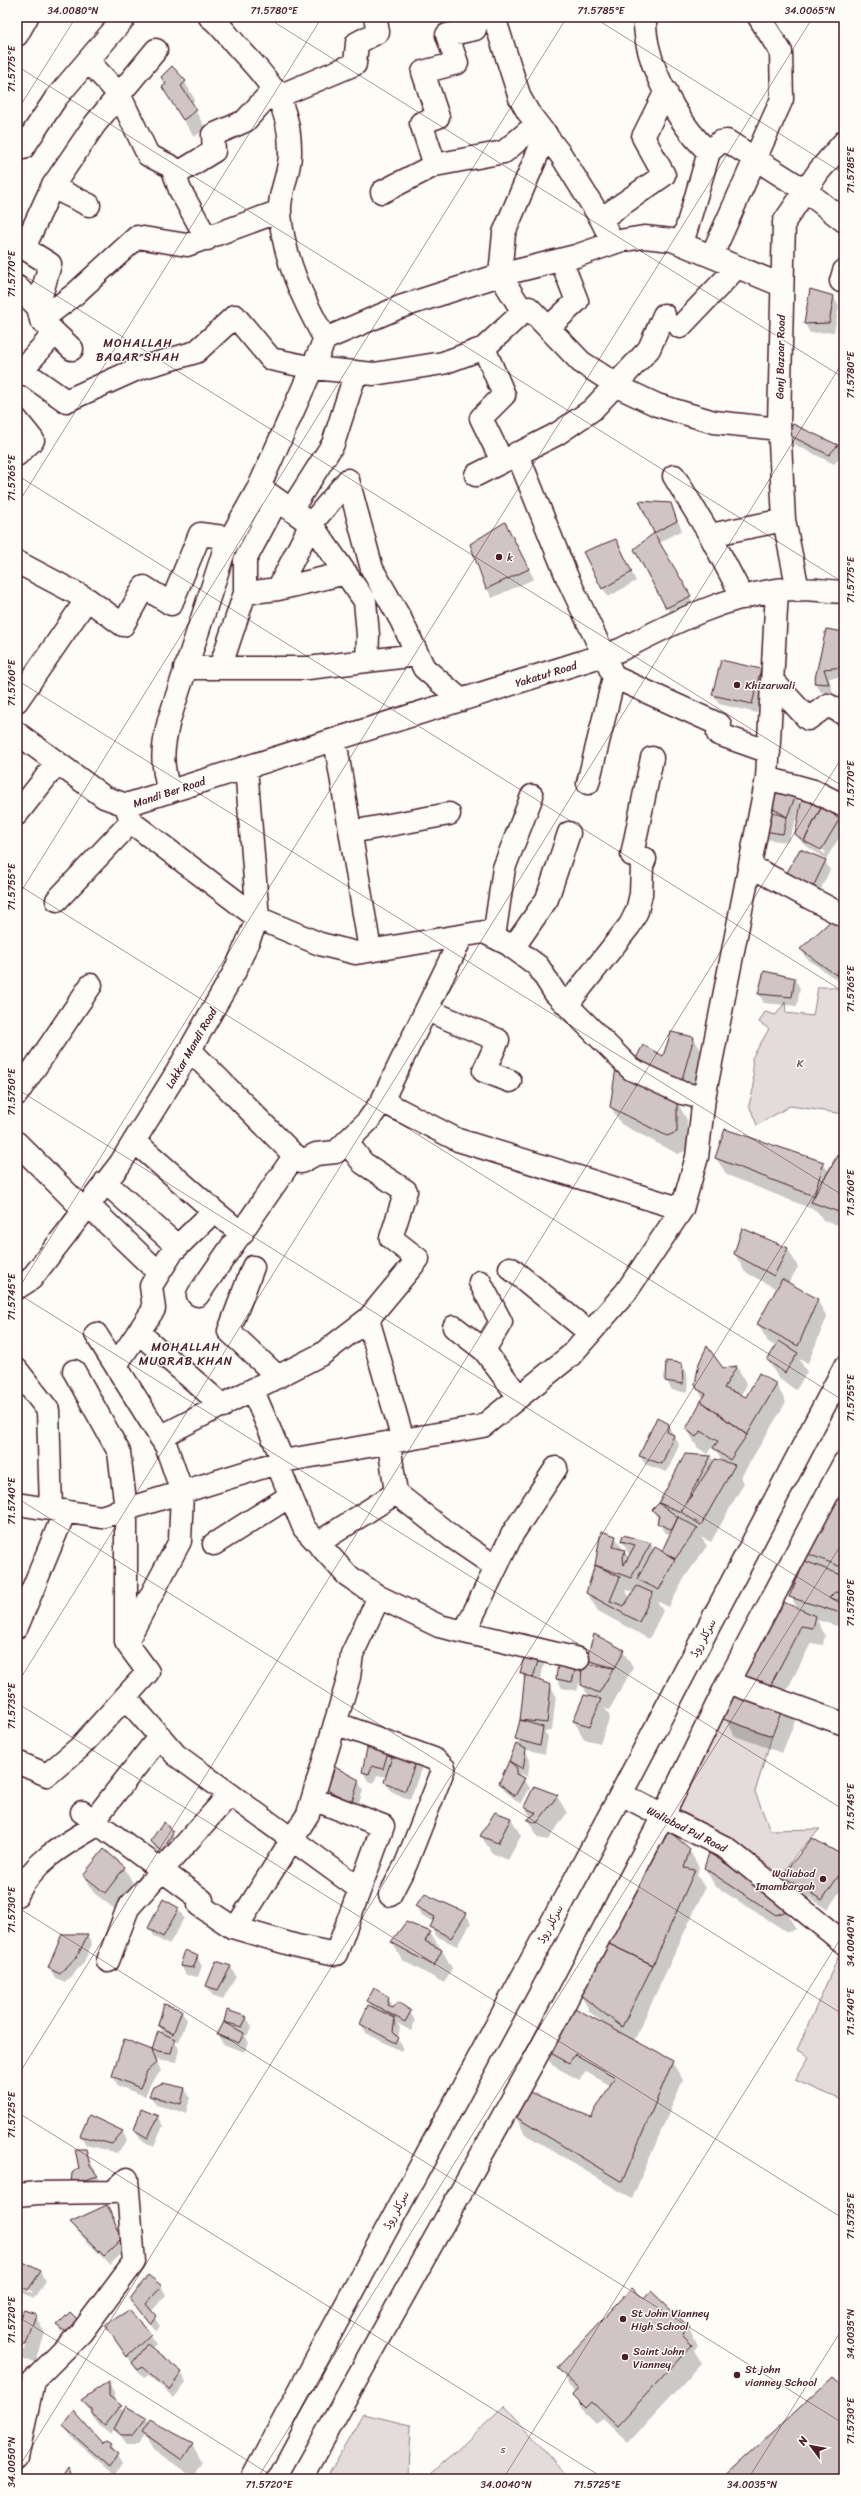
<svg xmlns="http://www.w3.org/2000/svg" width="861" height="2496" font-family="Sriracha,'Playpen Sans Arabic',sans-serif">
	<rect width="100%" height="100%" fill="#fdfcf7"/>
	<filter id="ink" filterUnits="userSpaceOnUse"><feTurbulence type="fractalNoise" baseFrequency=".025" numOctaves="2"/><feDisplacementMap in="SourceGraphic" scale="8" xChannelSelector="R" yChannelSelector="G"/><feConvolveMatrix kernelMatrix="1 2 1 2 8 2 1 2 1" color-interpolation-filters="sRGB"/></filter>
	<g filter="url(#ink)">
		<path fill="#e3dcda" stroke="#967e82" d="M818 987H833L844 992V1114L790 1106 757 1125 749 1105 754 1086 752 1058 769 1029 759 1022 765 1012 776 1015 785 1002 786 1013 813 1016Z
			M723 1719 772 1736 755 1792 770 1830 820 1829 796 1854 782 1876 732 1838 675 1808Z
			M840 1953 844 1956V2101L795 2080 809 2057 797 2050Z
			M505 2406 570 2479H425L430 2475Z
			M363 2414 411 2425 409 2475 405 2479H326Z"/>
		<path fill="#0003" fill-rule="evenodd" d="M185 82 195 100 191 103 206 129 194 137 163 87Z
			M17 116 22 124 17 133Z
			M833 297 839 306 834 332 810 333 805 324Z
			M793 425 838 446 843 455 834 464 794 444 789 434Z
			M640 502 670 504 682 530 659 543 695 606 672 616 636 549 656 534Z
			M510 532 534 579 492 598 487 589Z
			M620 549 636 581 608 597 603 588Z
			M844 633V677L829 678 833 692H821L815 683Z
			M760 670 765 679 757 713 719 704 713 695Z
			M796 796 801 805 788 842 763 839 774 813 769 804Z
			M838 821 844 830 826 859 802 843 796 834ZM801 837 826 852 825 854 801 839Z
			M825 861 830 870 818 895 791 887Z
			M844 926V985L806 958 801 949Z
			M794 978 800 988 797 1006 764 1003 759 994Z
			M694 1038 704 1056 691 1100 671 1091 687 1120V1150L678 1154 621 1124 611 1107 664 1057Z
			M844 1144V1227L823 1220 817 1211 727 1175 716 1158 823 1163 829 1172Z
			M742 1230 788 1249 798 1267 788 1284 817 1300 827 1317 808 1363 799 1359 807 1372 796 1390 778 1378 768 1360 777 1347 768 1342 758 1324 777 1289 745 1272 735 1254Z
			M682 1364 687 1373 688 1393 672 1390 666 1380Z
			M737 1367 747 1385 740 1396 746 1398 776 1384 786 1402 741 1477 744 1483 711 1542 701 1537 707 1546 685 1577 669 1607 657 1601 663 1611 649 1639 598 1611 587 1593 596 1565 602 1533 615 1537 629 1558 630 1556 622 1541 623 1536 651 1544 654 1550 663 1552 671 1535 664 1532 653 1510 660 1503 685 1455 711 1457 714 1462H722L716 1450 711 1448 707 1454 697 1447 687 1429 704 1400 698 1389 723 1369ZM625 1590 634 1592 628 1602 629 1596Z
			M668 1425 679 1445 667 1472 646 1465 640 1456Z
			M844 1503V1628L817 1620 825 1635 823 1645 811 1643 781 1702 785 1703 795 1721 782 1753 735 1736 725 1718 798 1609 791 1597 805 1562 799 1550Z
			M623 1651 633 1668 609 1710 605 1708 610 1717 600 1743 584 1739 574 1721 589 1697 582 1685V1673L577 1691 562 1688 557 1679 560 1655 591 1666 587 1659Z
			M539 1655 544 1664 540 1682 550 1686 556 1695 552 1731H544L548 1737 545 1754 524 1749 530 1759 528 1777 519 1773 530 1788 521 1804 506 1792 500 1783 516 1746 521 1748 516 1739 521 1720 525 1681 521 1673Z
			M388 1749 393 1757 423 1764 410 1800 391 1791 385 1782 387 1777 377 1775 374 1783 368 1781 363 1772Z
			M358 1781 363 1790 357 1810 334 1799 328 1790Z
			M557 1796 567 1813 548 1840 538 1838 528 1820 531 1818 525 1807Z
			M511 1818 521 1836 508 1860 492 1853 481 1836Z
			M172 1832 184 1862 178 1869 156 1850 151 1841Z
			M689 1850 699 1867 697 1875 705 1888 634 2041 672 2062 683 2080 632 2199 525 2134 515 2116 592 2118 611 2086 586 2072 579 2080 552 2065 542 2048 608 2027 590 2012 580 1994Z
			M844 1857V1885L828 1909 788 1885 783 1876Z
			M124 1867 134 1885 116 1910 94 1893 84 1875Z
			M705 1868 755 1884 786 1912 796 1929 787 1932 715 1886Z
			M416 1906 466 1914 471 1923 457 1946 436 1936 431 1927 434 1922 421 1915Z
			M178 1909 184 1918 169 1945 155 1937 149 1928Z
			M406 1923 430 1933 442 1950 452 1968 444 1983 402 1960 392 1942Z
			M87 1935 92 1944 83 1964 65 1982 54 1977 49 1968Z
			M186 1951 197 1957 202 1966 198 1977 186 1975 181 1966Z
			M217 1962 231 1967 236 1976 223 1999 212 1995 207 1986Z
			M388 1997 393 2007 392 2011 410 2012 415 2021 411 2031 397 2023 400 2028 398 2038 403 2048 401 2051 366 2033 361 2024 373 2009 368 2001Z
			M181 2010 187 2020 179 2042 174 2040 179 2049 176 2062 156 2059 161 2071 152 2081 145 2096 118 2086 113 2076 124 2040 153 2052 158 2032 164 2035 159 2025Z
			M227 2011 247 2018 252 2027 247 2036 245 2035 249 2043 244 2052 223 2044 218 2035Z
			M163 2084 185 2089 190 2098 186 2113 156 2105 150 2096Z
			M89 2116 122 2131 127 2140 117 2153 86 2145 81 2136Z
			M157 2116 163 2126 154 2147 140 2139 135 2130Z
			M85 2150 102 2185 78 2193 80 2168Z
			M107 2207 127 2248 110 2265 77 2231 72 2222Z
			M17 2260 41 2271 46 2281 33 2299 19 2290 17 2286ZM18 2283 33 2292 32 2293 18 2286Z
			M161 2286 166 2295 151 2312 160 2326 156 2332 131 2299Z
			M644 2300 688 2328 698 2345 694 2350 702 2364 628 2443 603 2419 596 2424 585 2413 575 2395 576 2393 569 2386 559 2368Z
			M129 2311 156 2344 151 2349 181 2372 186 2382 174 2398 149 2375 144 2378 138 2372 106 2325Z
			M70 2313 76 2343 63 2334 58 2325Z
			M35 2315 45 2333 36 2362 17 2359V2317L18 2322ZM29 2337 25 2350H23L26 2341Z
			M109 2383 114 2392V2401L124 2412 145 2419 148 2424 192 2444 202 2462 193 2477 154 2450 145 2435 138 2444H127L115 2428 111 2434 98 2424 83 2401Z
			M65 2427 102 2445 106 2442 110 2445 122 2465 116 2476 70 2436Z
			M68 2470 73 2479H62Z"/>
		<path fill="#d0c5c4" stroke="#4a1f2b" d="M172 66 186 81 181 86 197 110 183 120 162 87 166 84 161 77Z
			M810 289 834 296 829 323 804 324Z
			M793 424 838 445 829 455 787 434Z
			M639 501 671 503 677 521 654 533Z
			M505 522 529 569 486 589 470 544Z
			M654 533 691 596 666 608 634 549Z
			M616 539 632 572 602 589 583 552Z
			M826 629 844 632V665L843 667 824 669 829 684 814 683Z
			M721 660 761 669 752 704 712 695Z
			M765 788 796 795 787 817 768 805Z
			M804 788 823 804 804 841 795 834Z
			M823 804 839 820 821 850 804 841Z
			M761 808 787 817 783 834 757 830Z
			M800 849 826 860 813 887 784 878Z
			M834 918 844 925V958L836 975 800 949Z
			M844 958V979L836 975Z
			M764 971 795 978 792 997 758 994Z
			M671 1032 694 1037 681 1083 634 1062 643 1045 663 1056Z
			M616 1068 677 1101V1132L667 1136 610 1107Z
			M725 1129 824 1162 814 1196 715 1158Z
			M844 1143V1214L811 1202Z
			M742 1228 788 1248 774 1276 734 1254Z
			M782 1279 818 1299 798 1346 757 1324Z
			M779 1341 798 1353 785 1373 767 1360Z
			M707 1346 723 1368 737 1366 724 1388 746 1397 759 1373 777 1384 747 1435 701 1401 706 1394 697 1389 695 1384 699 1363Z
			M666 1361 682 1363 683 1384 665 1381Z
			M701 1401 747 1435 730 1460 713 1448 718 1441 701 1431 696 1437 686 1429Z
			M657 1417 669 1424 667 1432 674 1435 662 1464 639 1456Z
			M685 1454 711 1456 681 1512 659 1503Z
			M715 1459 735 1465 701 1525 681 1512Z
			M828 1493 844 1502V1568L798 1550Z
			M659 1503 678 1517 672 1530 657 1523 659 1516 652 1510Z
			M678 1517 698 1528 675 1559 662 1551Z
			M601 1531 616 1536 613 1547 625 1550 623 1558 624 1565 635 1545 621 1541 623 1535 651 1543 631 1578 595 1565Z
			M655 1547 675 1559 659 1590 637 1579Z
			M805 1561 844 1576V1594L835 1592 829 1598 844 1602V1614L789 1597Z
			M595 1565 620 1577 610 1601 624 1606 637 1586 653 1593 639 1622 586 1593Z
			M781 1601 816 1616 813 1628 801 1626 768 1690 732 1675Z
			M594 1634 624 1650 615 1668 586 1660Z
			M525 1653 540 1654 533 1678 520 1673Z
			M559 1654 578 1659 572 1682 556 1679Z
			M582 1663 614 1668 599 1693 581 1685Z
			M525 1675 551 1685 547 1723 520 1720Z
			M728 1682 785 1702 772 1736 723 1719Z
			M584 1695 601 1699 590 1726 573 1721Z
			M520 1720 543 1727 540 1746 515 1739Z
			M369 1739 389 1748 383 1769 372 1766 369 1774 362 1772Z
			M516 1744 526 1749 523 1769 509 1761Z
			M394 1751 419 1754 405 1791 384 1782Z
			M509 1761 517 1768 516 1774 525 1778 515 1796 499 1783Z
			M335 1767 359 1780 352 1802 327 1790Z
			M534 1786 558 1795 537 1823 527 1820 536 1813 524 1807Z
			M495 1812 511 1818 498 1843 480 1836Z
			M164 1822 173 1832 167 1844 180 1852 173 1860 150 1841Z
			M669 1831 690 1849 684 1868 695 1870 653 1965 605 1942Z
			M812 1838 844 1856V1868L822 1900 782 1876Z
			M104 1849 125 1867 105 1893 83 1875Z
			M709 1853 756 1883 787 1911 776 1915 704 1868Z
			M425 1894 467 1913 451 1938 430 1927 435 1917 415 1906Z
			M163 1899 179 1908 163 1937 148 1928Z
			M406 1922 431 1932 425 1941 442 1950 434 1966 391 1942Z
			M62 1934H88L78 1955 60 1974 48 1968Z
			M605 1942 653 1965 622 2027 579 1994Z
			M185 1950 198 1956 193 1968 180 1966Z
			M216 1961 231 1966 218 1990 206 1986Z
			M374 1988 389 1997 387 2005 393 2008 398 2002 411 2011 405 2022 367 2001Z
			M164 2004 182 2010 173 2034 158 2025Z
			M368 2005 395 2018 393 2032 399 2038 396 2043 360 2024Z
			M569 2005 673 2061 622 2182 514 2116 527 2091 591 2117 615 2077 575 2054 569 2063 541 2048Z
			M227 2010 247 2017 242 2027 224 2022Z
			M224 2022 244 2033 239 2043 217 2035Z
			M158 2031 175 2039 171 2053 152 2050Z
			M124 2039 152 2050 157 2062 147 2071 140 2088 112 2076Z
			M163 2083 185 2088 181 2104 149 2096 153 2087Z
			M141 2109 158 2116 148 2138 134 2130Z
			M89 2115 123 2131 112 2144 80 2136Z
			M75 2149H86L90 2166 98 2176 71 2184 72 2173 79 2168Z
			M107 2205 122 2238 104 2256 70 2222Z
			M17 2259 41 2271 28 2290 17 2284Z
			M148 2275 162 2286 146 2304 156 2316 150 2324 130 2299Z
			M632 2288 644 2299 651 2291 689 2327 682 2335 692 2345 617 2426 592 2402 586 2408 573 2395 579 2389 557 2368Z
			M24 2310 36 2314 26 2345 17 2344V2322Z
			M129 2310 151 2334 127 2357 105 2325Z
			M70 2312 82 2324 70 2335 57 2325Z
			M147 2344 182 2372 169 2390 143 2367 138 2370 132 2363Z
			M834 2376 844 2385V2479H722Z
			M109 2381V2396L122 2406 118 2408 105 2425 92 2415V2410L81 2400Z
			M126 2406 146 2418 133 2435H121L114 2429Z
			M74 2411 102 2443 106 2441 111 2444 109 2448 118 2455 110 2467 63 2426Z
			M150 2420 193 2443 182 2460 142 2432Z
			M68 2468 71 2474 68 2479H61Z"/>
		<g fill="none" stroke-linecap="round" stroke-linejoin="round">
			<g stroke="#4a1f2b" stroke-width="25">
				<path id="minor" d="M210 17C220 24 228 36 237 46 269 81 291 103 290 154 290 174 278 194 280 214 284 259 303 300 325 339
					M494 17 520 98 528 112 561 155 601 219 613 243
					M645 17C643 61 677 123 709 152
					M17 35 27 17
					M88 61 119 94 148 155 172 167 180 190 207 239
					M279 96 355 64 357 43 378 32 375 17
					M546 134 504 233 500 275 523 312 529 308 581 362 623 389 657 405 714 422 779 429
					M23 148 56 98 125 17
					M435 165 421 123 438 117 423 72 457 63 447 35 475 29 472 17
					M175 175 214 151 213 135 245 121 274 89
					M52 187 89 205
					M382 192 435 165 504 152 537 124
					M601 219 664 175 643 137 666 91
					M682 244 709 152 720 142 727 141 806 191 844 221
					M712 255 782 99 781 52 759 17
					M841 281 844 271
					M17 287 38 307 41 320 72 349
					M38 307 50 264 24 248 52 187 95 124 156 50
					M41 320 75 294 137 237 187 245 280 211
					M680 327 737 267
					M548 328 577 301 561 260
					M22 370 66 401 137 369 196 352 235 316 271 359 313 368 374 374 443 363 484 348
					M17 375 55 333
					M17 420 33 440 17 455
					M517 453 567 577 614 677 720 725 718 734 769 752
					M502 461 481 418 504 395 484 348 523 312
					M476 475 557 434 592 410 649 349 664 315
					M674 476 710 535 743 598
					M348 480 372 569 401 620 424 668 461 700
					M259 487 311 524 365 601 368 635 367 661
					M291 510 333 444 356 372
					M710 535 784 520
					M17 562 87 599 123 625 144 587 171 604 200 534 231 538
					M278 589 346 573
					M798 590 784 520 779 423 784 222 819 171 844 142
					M245 593 278 589 311 524 348 480
					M185 668H308L417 655
					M220 668 245 593V560L277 500
					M772 680 808 719 828 705 844 714
					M17 701 87 599
					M17 733 104 797 126 805 620 650C670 625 720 598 777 590 798 587 822 591 844 592
					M335 740 370 950
					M767 778 814 791 844 806
					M588 783 614 677
					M169 792C161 762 162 750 169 720L225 548 259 487 325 339 400 307 500 275 576 256 619 241 644 237 672 240 781 285
					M126 805 131 822 258 918 320 944 356 953 484 932 508 944 538 966 555 993 631 1069 682 1093 704 1098
					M17 814 57 763
					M351 832 449 814
					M750 866 844 916
					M57 900 131 822
					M494 937 504 868 532 796
					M513 948 547 899 569 833
					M567 1005 630 925 637 911 641 894 642 866 645 859 632 855 652 758
					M427 1010 498 1040 484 1071 510 1081
					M190 1050 301 1162 316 1154 336 1152 368 1121 382 1101 462 936
					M17 1094 91 985
					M382 1101 458 1140 682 1209
					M347 1142 363 1163 406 1191 391 1238 418 1259 368 1319 403 1440
					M17 1143 84 1210
					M105 1182 177 1246
					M88 1205 159 1273
					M214 1211 242 1234
					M253 1267 229 1331 278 1377
					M510 1268 590 1333
					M480 1282 501 1322 484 1350 519 1397
					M17 1288 31 1279 120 1164 177 1072 235 971 258 918 246 767
					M198 1295 295 1155
					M454 1327 484 1350
					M138 1332 223 1406
					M96 1334 166 1446 182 1492 180 1541 128 1639
					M116 1365 154 1309 151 1286 159 1273 173 1251 214 1211 134 1141
					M17 1370 48 1410 51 1509
					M253 1391 283 1461
					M160 1437 322 1354 368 1319
					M277 1463 304 1528 347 1575 379 1597 439 1626 578 1659
					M396 1493 452 1537 496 1567
					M17 1504 101 1517 283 1461 483 1426 570 1356 626 1292 682 1209 697 1157 704 1098 767 778 777 590
					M318 1543 396 1493 389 1443
					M214 1544 290 1496
					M17 1627 65 1511
					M465 1631 513 1533 556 1468
					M728 1682 844 1724
					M125 1697 176 1755 360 1889
					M335 1723 434 1759 444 1768 406 1864 390 1895
					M17 1762 47 1775 79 1748 148 1672 126 1642V1509L119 1452 74 1371
					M82 1812 202 1900 199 1905 232 1927 297 1946 336 1954 383 1826 313 1799
					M663 1816 726 1848 844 1943
					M94 1820 160 1736
					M17 1895C34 1860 67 1843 99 1824
					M236 1928 308 1814 349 1677 352 1654 379 1597
					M108 1961 128 1908 230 1794
					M17 2195 38 2193 113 2192 127 2179
					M17 2458 33 2381 81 2333 134 2262 127 2179"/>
			</g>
			<g stroke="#4a1f2b" stroke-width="25">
				<path id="major" d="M621 1794 663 1816
					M252 2479 621 1794 844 1368
					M301 2479 541 2048 663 1816 728 1682 844 1463"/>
			</g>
			<use href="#minor" stroke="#fdfcf7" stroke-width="22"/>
			<use href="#major" stroke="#fdfcf7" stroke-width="22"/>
		</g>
	</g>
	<path fill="none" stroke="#4a1f2b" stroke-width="1" stroke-opacity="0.45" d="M266 17 844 378M593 17 844 174M17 66 844 583M17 111 76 17M17 271 844 787M17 475 844 992M17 505 322 17M17 680 844 1196M17 884 844 1401M17 898 567 17M17 1089 844 1606M17 1291 813 17M17 1293 844 1810M17 1498 844 2015M17 1684 844 360M17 1703 844 2219M17 1907 844 2424M17 2077 844 754M17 2112 605 2479M17 2316 277 2479M17 2470 844 1147M257 2479 844 1540M503 2479 844 1933M748 2479 844 2326"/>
	<g fill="#4a1f2b" stroke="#fdfcf7" stroke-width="1.5">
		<circle cx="499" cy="557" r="4"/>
		<circle cx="737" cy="685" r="4"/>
		<circle cx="823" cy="1879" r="4"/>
		<circle cx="623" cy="2319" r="4"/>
		<circle cx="625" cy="2357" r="4"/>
		<circle cx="737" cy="2375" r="4"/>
	</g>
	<g text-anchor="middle" stroke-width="3" stroke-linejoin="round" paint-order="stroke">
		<g font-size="11" fill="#4a1f2b" stroke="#fdfcf7">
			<text transform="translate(780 357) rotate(-89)" y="4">Ganj Bazaar Road</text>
			<text transform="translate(546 674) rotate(-17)" y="4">Yakatut Road</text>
			<text transform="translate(169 792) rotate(-18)" y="4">Mandi Ber Road</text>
			<text transform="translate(191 1048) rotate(-60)" y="4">Lakkar Mandi Road</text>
			<text transform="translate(703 1638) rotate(-62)" y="4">سرکلر روڈ</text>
			<text transform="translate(687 1829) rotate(27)" y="4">Waliabad Pul Road</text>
			<text transform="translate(550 1924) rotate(-62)" y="4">سرکلر روڈ</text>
			<text transform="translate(396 2210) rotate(-62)" y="4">سرکلر روڈ</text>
		</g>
		<g font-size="11" fill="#4a1f2b" stroke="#fdfcf7" text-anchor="start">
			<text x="507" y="561">k</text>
			<text x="745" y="689">Khizarwali</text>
			<text x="815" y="1877" text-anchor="end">Waliabad<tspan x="815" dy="13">Imambargah</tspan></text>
			<text x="631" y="2317">St John Vianney<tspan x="631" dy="13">High School</tspan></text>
			<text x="633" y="2355">Saint John<tspan x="633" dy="13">Vianney</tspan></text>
			<text x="745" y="2373">St john<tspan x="745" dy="13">vianney School</tspan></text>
		</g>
		<g font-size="11" fill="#704e57" stroke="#fdfcf7">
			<text x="800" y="1067">K</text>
			<text x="503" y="2453">s</text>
		</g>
		<g font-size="12" letter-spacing="1" fill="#4a1f2b" stroke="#fdfcf7">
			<text x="138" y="347">MOHALLAH<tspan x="138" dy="14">BAQAR SHAH</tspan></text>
			<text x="186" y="1351">MOHALLAH<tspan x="186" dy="14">MUQRAB KHAN</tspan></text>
		</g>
	</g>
	<rect width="861" height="2496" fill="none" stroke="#fdfcf7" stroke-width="44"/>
	<g transform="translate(811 2446) rotate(302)" stroke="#fdfcf7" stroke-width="3" paint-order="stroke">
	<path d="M0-3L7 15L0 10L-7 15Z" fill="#4a1f2b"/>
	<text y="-6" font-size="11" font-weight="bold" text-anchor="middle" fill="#4a1f2b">N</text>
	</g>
	<rect x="22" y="22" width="817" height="2452" fill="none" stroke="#4a1f2b" stroke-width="1.5"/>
	<g font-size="10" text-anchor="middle" fill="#4a1f2b">
		<text x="73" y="14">34.0080°N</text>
		<text x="274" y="14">71.5780°E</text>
		<text x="601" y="14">71.5785°E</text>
		<text x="810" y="14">34.0065°N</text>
		<text transform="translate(11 69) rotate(-90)" y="4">71.5775°E</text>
		<text transform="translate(850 170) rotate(-90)" y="4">71.5785°E</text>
		<text transform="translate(11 274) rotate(-90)" y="4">71.5770°E</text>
		<text transform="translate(850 375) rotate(-90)" y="4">71.5780°E</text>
		<text transform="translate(11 478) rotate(-90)" y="4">71.5765°E</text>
		<text transform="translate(850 580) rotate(-90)" y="4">71.5775°E</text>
		<text transform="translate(11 683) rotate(-90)" y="4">71.5760°E</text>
		<text transform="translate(850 784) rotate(-90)" y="4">71.5770°E</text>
		<text transform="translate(11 887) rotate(-90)" y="4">71.5755°E</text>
		<text transform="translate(850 989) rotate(-90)" y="4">71.5765°E</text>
		<text transform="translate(11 1092) rotate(-90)" y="4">71.5750°E</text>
		<text transform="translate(850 1193) rotate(-90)" y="4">71.5760°E</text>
		<text transform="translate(11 1297) rotate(-90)" y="4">71.5745°E</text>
		<text transform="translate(850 1398) rotate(-90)" y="4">71.5755°E</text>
		<text transform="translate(11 1501) rotate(-90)" y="4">71.5740°E</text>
		<text transform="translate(850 1603) rotate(-90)" y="4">71.5750°E</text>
		<text transform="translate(11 1706) rotate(-90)" y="4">71.5735°E</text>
		<text transform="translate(850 1807) rotate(-90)" y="4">71.5745°E</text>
		<text transform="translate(11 1910) rotate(-90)" y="4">71.5730°E</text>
		<text transform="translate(850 1941) rotate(-90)" y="4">34.0040°N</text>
		<text transform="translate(850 2012) rotate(-90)" y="4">71.5740°E</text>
		<text transform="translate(11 2115) rotate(-90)" y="4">71.5725°E</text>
		<text transform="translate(850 2216) rotate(-90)" y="4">71.5735°E</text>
		<text transform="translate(11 2320) rotate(-90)" y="4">71.5720°E</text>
		<text transform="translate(850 2334) rotate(-90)" y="4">34.0035°N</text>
		<text transform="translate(850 2421) rotate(-90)" y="4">71.5730°E</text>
		<text transform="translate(11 2462) rotate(-90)" y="4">34.0050°N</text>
		<text x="269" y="2488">71.5720°E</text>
		<text x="506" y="2488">34.0040°N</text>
		<text x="597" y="2488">71.5725°E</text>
		<text x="752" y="2488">34.0035°N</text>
	</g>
</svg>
